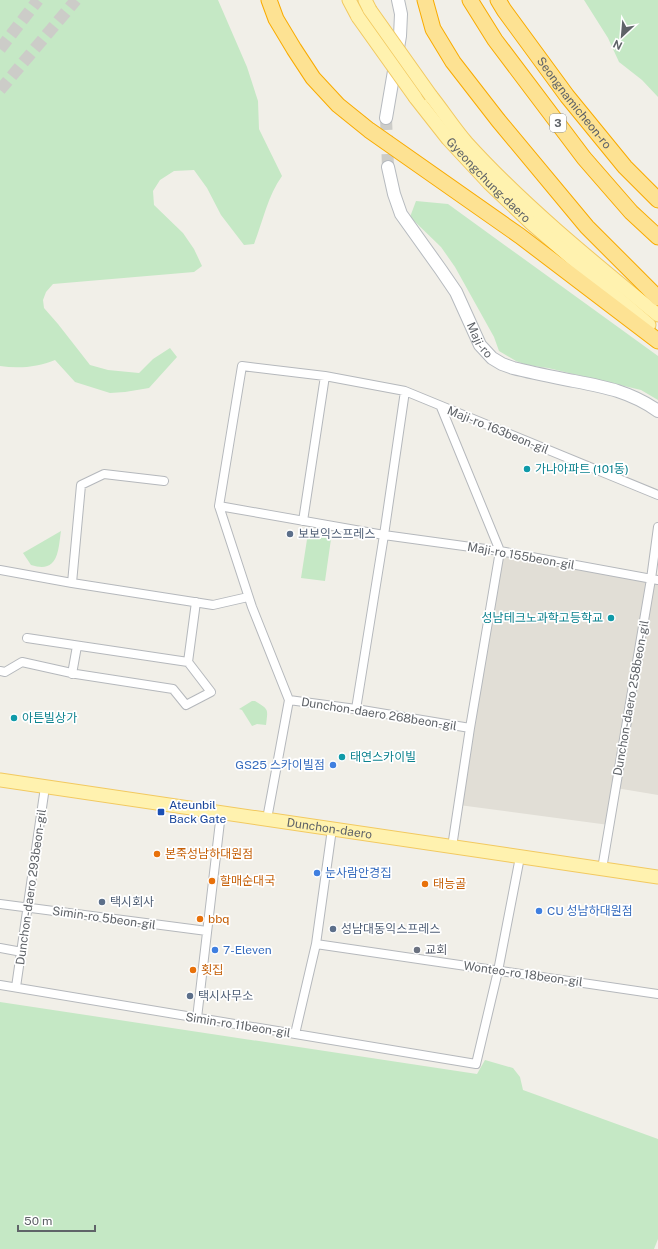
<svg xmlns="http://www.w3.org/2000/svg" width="658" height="1249" font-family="'Public Sans','Noto Sans KR',sans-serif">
	<rect width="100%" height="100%" fill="#f1efe8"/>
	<path fill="#e1ded6" d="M500 551 658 580V795L616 788 609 825 459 805Z"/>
	<path fill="#c5e8c5" d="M0 0H218L247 67 258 101 259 129 282 176C268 195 263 221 254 244L244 245 221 215 207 188 194 170 174 171 160 180 153 191 154 205 183 233 194 249 202 266 194 272 53 284 46 292 43 300 44 308 58 324 90 365 108 370 139 373 153 359 170 348 177 357 149 388 125 392 110 393 75 382 55 360C38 367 19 369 0 366Z
		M584 0H658V97L642 80 619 62 608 38Z
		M416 201 448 204 658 356V400L641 390 548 368 527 365 516 361 499 351 494 337 455 267 441 247 410 217Z
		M61 531C58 550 59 574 31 565L23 553Z
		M308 533 331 539 325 581 301 578Z
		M252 701H255C269 710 268 708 266 725L257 724 252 726 242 710 239 709Z
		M0 1002 477 1074 485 1060 513 1068 520 1077 523 1090 658 1139V1239L654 1249H0Z"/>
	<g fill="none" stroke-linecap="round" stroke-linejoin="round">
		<path stroke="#ccccc8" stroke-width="12" stroke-dasharray="12 6" stroke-linecap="butt" d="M0 49 38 0
			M0 90 76 0
			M386 118 388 167"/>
		<g stroke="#b5b8bc" stroke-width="10">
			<path id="street" d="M441 407 500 551 470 728 452 847
				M164 481 104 474 81 485 72 583 213 605 248 597
				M219 506 384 535 500 551 658 580
				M303 521 325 376
				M0 570 72 583
				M27 638 188 662 196 602
				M0 671 5 672 22 662 76 674 173 689 186 705 211 692 188 662
				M72 674 77 646
				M289 700 356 709 470 728
				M356 709 384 535 405 391
				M267 819 289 700 252 607 219 506 242 366 325 376 405 391 658 495
				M602 869 651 579 658 527
				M0 904 207 931
				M316 944 658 994
				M0 948 22 952
				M0 985 476 1064 498 971 520 857
				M16 987 45 787
				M197 1018 221 813
				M295 1034 316 944 332 829"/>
		</g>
		<g stroke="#b6babf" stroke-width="14">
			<g id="secondary">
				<path d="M386 118 400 36 401 14 398 0"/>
				<path id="s1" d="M388 167 394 194 401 214 441 270 456 292 480 345 492 358 502 364 513 368C533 373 554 377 574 381 606 387 631 392 658 411"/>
			</g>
		</g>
		<g stroke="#f2c960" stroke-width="15">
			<g id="primary">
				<path d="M349 0 358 17"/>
				<path d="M365 0 370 10"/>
				<path d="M431 96C443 111 454 128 466 142 523 205 592 261 658 315"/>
				<path id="s2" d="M415 97 448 139 489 183 531 223 649 325"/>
				<path id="s3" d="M0 780 658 877"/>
			</g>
		</g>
		<g stroke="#f9ab00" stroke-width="17">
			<g id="highway">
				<path d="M269 0 276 19 294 49 313 78 338 105 369 130 520 236 658 341"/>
				<path d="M425 0 433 29 453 62 498 120 587 227 658 298"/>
				<path d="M470 0 495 40 584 158 631 212 658 237"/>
				<path id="s4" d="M498 0 504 10 567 96 625 167 658 200"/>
			</g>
		</g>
		<use href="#street" stroke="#fff" stroke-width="8"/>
		<use href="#secondary" stroke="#fff" stroke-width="12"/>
		<use href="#primary" stroke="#fff2af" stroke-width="13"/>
		<use href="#highway" stroke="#fde293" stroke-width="15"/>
		<g stroke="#f2c960" stroke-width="15" stroke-linecap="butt">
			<path id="primary-bridge" d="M370 10 431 96
				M358 17 415 97"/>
		</g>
		<use href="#primary-bridge" stroke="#fff2af" stroke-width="13"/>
	</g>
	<g fill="#0f9aa8" stroke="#fff" stroke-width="1.5">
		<circle cx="527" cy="469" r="4"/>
		<circle cx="611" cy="618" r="4"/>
		<circle cx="14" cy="718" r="4"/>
		<circle cx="342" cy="757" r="4"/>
	</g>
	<g fill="#5c6f8a" stroke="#fff" stroke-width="1.5">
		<circle cx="290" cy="534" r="4"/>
		<circle cx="102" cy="902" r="4"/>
		<circle cx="333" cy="929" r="4"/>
		<circle cx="190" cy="996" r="4"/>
	</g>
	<g fill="#3f7fe0" stroke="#fff" stroke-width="1.5">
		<circle cx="333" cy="765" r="4"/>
		<circle cx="317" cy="873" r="4"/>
		<circle cx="539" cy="911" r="4"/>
		<circle cx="215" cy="950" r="4"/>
	</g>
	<rect fill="#1a4fb4" stroke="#fff" stroke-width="1.5" x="157" y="808" width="8" height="8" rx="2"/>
	<g fill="#e8710a" stroke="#fff" stroke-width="1.5">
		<circle cx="157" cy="854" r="4"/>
		<circle cx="212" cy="881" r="4"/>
		<circle cx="425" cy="884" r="4"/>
		<circle cx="200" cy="919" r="4"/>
		<circle cx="193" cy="970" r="4"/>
	</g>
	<circle fill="#6b7280" stroke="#fff" stroke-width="1.5" cx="417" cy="950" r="4"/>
	<g text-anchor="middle" stroke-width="3.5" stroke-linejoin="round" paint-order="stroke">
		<rect fill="#fff" stroke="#8f9295" stroke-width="1" x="550" y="114" width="16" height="18" rx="3"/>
		<g font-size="11" font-weight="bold" fill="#5f6368">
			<text x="558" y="127">3</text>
		</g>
		<g font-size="12" fill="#5f6368" stroke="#fff">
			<text dy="4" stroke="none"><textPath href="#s4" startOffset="128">Seongnamicheon-ro</textPath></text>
			<text dy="4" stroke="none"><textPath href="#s2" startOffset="111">Gyeongchung-daero</textPath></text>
			<text dy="4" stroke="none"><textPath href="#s1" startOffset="198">Maji-ro</textPath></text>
			<text transform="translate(498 430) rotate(22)" y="4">Maji-ro 163beon-gil</text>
			<text transform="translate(521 556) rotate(10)" y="4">Maji-ro 155beon-gil</text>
			<text transform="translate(631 698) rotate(-80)" y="4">Dunchon-daero 258beon-gil</text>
			<text transform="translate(379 714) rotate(9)" y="4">Dunchon-daero 268beon-gil</text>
			<text dy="4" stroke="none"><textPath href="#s3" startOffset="333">Dunchon-daero</textPath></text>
			<text transform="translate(31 887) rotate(-82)" y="4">Dunchon-daero 293beon-gil</text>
			<text transform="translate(104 918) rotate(8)" y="4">Simin-ro 5beon-gil</text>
			<text transform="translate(523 974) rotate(8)" y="4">Wonteo-ro 18beon-gil</text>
			<text transform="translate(238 1025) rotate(9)" y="4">Simin-ro 11beon-gil</text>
		</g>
		<g font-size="12" fill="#0d838f" stroke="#fff" text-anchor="start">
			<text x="535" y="473">가나아파트 (101동)</text>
			<text x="603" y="622" text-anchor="end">성남테크노과학고등학교</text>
			<text x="22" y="722">아튼빌상가</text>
			<text x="350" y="761">태연스카이빌</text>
		</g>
		<g font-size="12" fill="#4e5e75" stroke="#fff" text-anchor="start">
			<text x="298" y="538">보보익스프레스</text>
			<text x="110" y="906">택시회사</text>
			<text x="341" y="933">성남대동익스프레스</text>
			<text x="198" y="1000">택시사무소</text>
		</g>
		<g font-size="12" fill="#366cbe" stroke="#fff" text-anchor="start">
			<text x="325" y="769" text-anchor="end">GS25 스카이빌점</text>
			<text x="325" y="877">눈사람안경집</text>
			<text x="547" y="915">CU 성남하대원점</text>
			<text x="223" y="954">7-Eleven</text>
		</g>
		<g font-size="12" fill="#164399" stroke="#fff" text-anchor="start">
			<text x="169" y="809">Ateunbil<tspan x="169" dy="14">Back Gate</tspan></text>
		</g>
		<g font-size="12" fill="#c56008" stroke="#fff" text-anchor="start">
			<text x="165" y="858">본죽성남하대원점</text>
			<text x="220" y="885">할매순대국</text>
			<text x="433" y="888">태능골</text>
			<text x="208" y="923">bbq</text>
			<text x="201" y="974">횟집</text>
		</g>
		<g font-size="12" fill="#5b616d" stroke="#fff" text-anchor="start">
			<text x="425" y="954">교회</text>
		</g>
	</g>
	<g transform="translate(622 36) rotate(206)" stroke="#ffffff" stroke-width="3" paint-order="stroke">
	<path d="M0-3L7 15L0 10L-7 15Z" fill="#5f6368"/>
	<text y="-6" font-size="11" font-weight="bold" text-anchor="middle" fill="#5f6368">N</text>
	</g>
	<path d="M18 1225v6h77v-6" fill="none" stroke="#5f6368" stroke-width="2"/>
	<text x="24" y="1225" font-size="12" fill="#5f6368" stroke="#ffffff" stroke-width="3" paint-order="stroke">50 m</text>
</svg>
